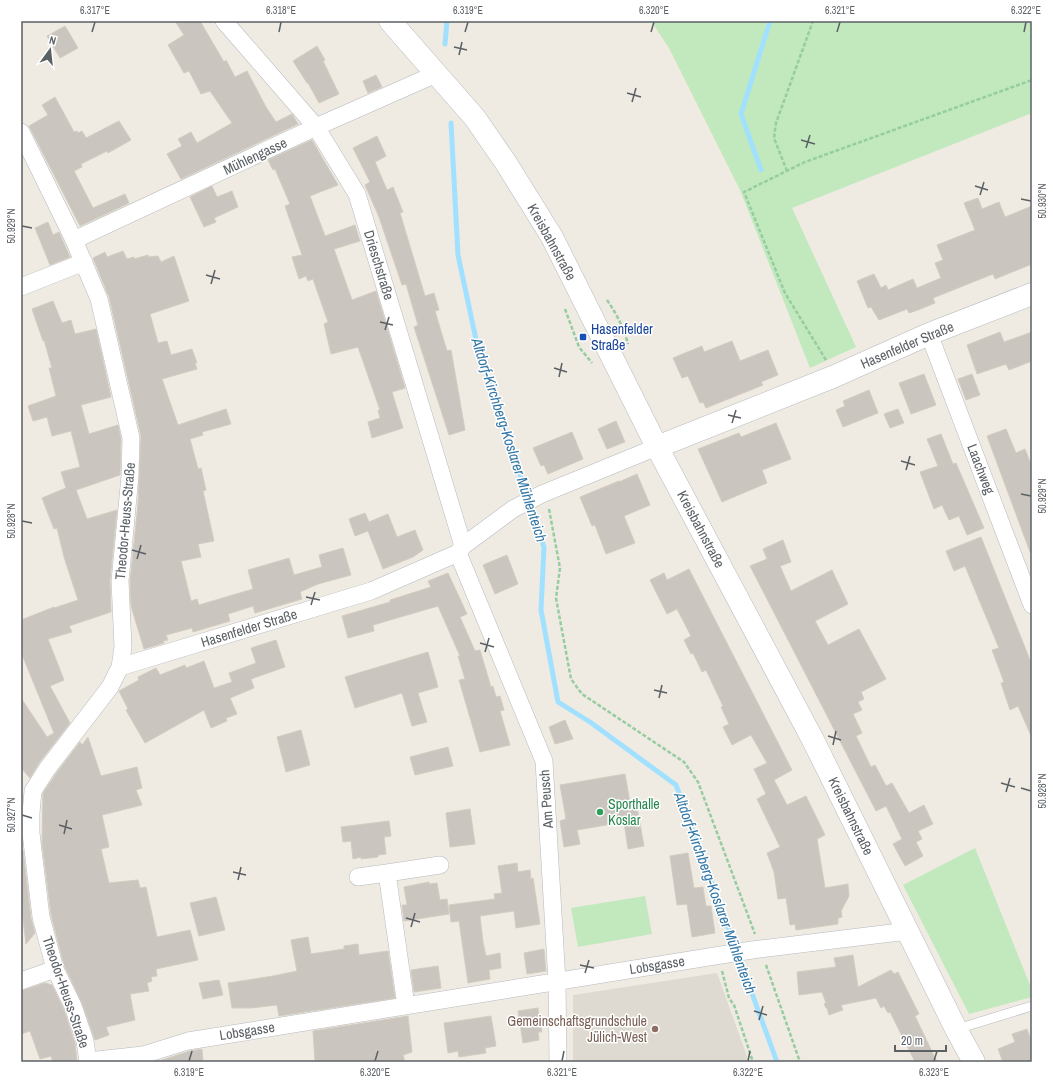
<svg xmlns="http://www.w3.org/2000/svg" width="1053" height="1083" font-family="'Archivo Narrow',sans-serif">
	<rect width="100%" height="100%" fill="#efebe2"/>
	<path fill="#dfdad1" d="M717 973 749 1062H573V995Z"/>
	<path fill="#c1e9bd" d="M651 21H1032V113L792 208 856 347 810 368 740 190 669 48Z
		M975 848 1032 990V997L969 1014 903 885Z
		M645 896 652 934 578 947 571 908Z"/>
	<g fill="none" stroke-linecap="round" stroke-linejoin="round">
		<path stroke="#a2e0ff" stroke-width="5" d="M445 44 447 21
			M451 123 458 255 478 349 544 547 541 610 558 702 590 722 676 785 777 1062
			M761 170 741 114 770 21"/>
	</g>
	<path fill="#cac5bf" stroke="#d4ccc0" d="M175 21H200L224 62 226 60 235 77 247 71 266 107 276 122 292 114 298 124 181 179 167 154 182 146 178 139 191 132 197 143 232 123 210 91 201 94 189 71 184 73 168 45 184 35Z
		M65 26 78 48 60 58 47 36Z
		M317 46 325 60 323 61 339 94 319 103 308 83H307L293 61Z
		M376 75 382 87 368 93 363 81Z
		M55 97 74 132 77 131 78 133 82 131 86 138 119 121 131 140 108 153 107 151 81 164 82 167 74 171 93 208 125 194 129 203 80 226 29 126 48 115 42 105Z
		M377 136 386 156 375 162 387 190 393 187 403 212 400 213 425 296 434 293 439 310 435 311 447 351 451 350 465 430 449 435 414 327 418 325 406 284 402 285 379 217 365 185 370 182 353 148Z
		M312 140 338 185 310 196 325 236 355 225 360 241 334 249 352 300 376 291 405 388 392 392 403 428 372 438 368 422 380 418 378 410H380L358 347 331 354 324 324 328 322 313 279 308 281 306 276 299 279 292 257 302 255 285 206 290 204 275 169 273 170 268 160Z
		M212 186 217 197 232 191 238 207 214 218 216 222 204 227 190 197Z
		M978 198 982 209 999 202 1005 217 1032 206V264L995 279 993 274 933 298 935 303 918 310 909 313 907 309 879 320 871 307 868 308 857 281 874 274 881 288 886 285 888 290 913 279 917 288 941 278 935 263 943 260 937 245 975 230 964 203Z
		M48 222 53 235 59 232 70 257 50 265 35 228Z
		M123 251 127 259 134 257V259L148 255 149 257 158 256 161 262 174 256 189 301 150 314 158 343 167 341 171 355 192 349 197 363H195L197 369 162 379 178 425 226 409 231 424 202 432 203 435 190 439 198 469 201 468 206 490 203 491 214 541 198 544 201 557 181 561 191 601 197 599 199 605 253 589 248 570 286 559 289 558 294 575 322 567 319 555 343 548 351 575 318 584 300 592 302 599 255 613 253 606 228 614 230 621 193 632 192 628 166 635 168 640 163 641 164 643 144 649 131 606 130 581 138 504 141 436 109 297 93 258 105 252 107 257Z
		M53 301 62 323 71 320 75 334 96 329 111 397 81 405 89 434 118 425 121 439 120 475 76 490 87 519 117 510 110 580 111 612 69 626 72 632 48 639 64 680 50 686 70 723 39 763 30 778 21 768V698L47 737 54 733 21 652V620L54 607V608L78 600 64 557 57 528 54 529 42 498 66 488 61 472 80 467 71 431 52 436 47 417 33 421 28 406 56 396 49 368H52L44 340 43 341 32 309Z
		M1000 332 1004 342 1032 332V361L1009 370 1006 364 977 374 967 345Z
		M732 341 740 361 768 350 778 375 761 382 763 385 706 408 703 402 700 403 688 376 682 378 673 358 702 346 704 352Z
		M924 374 936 405 911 414 899 383Z
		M972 374 980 395 966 400 958 379Z
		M869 390 878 413 843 427 836 410 845 406 843 401Z
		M898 409 904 423 890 428 884 414Z
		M616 421 625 442 607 449 598 429Z
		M776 423 791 459 762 470 767 483 722 502 698 449 739 433 741 437Z
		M1006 429 1016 453 1025 449 1032 467V552H1030L987 436Z
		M572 432 583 459 548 474 544 465 541 466 533 448Z
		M941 434 953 464 956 463 984 528 967 535 959 516 949 520 942 505 934 509 920 472 938 466 927 439Z
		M637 474 650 505 624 516 635 543 606 554 595 525 592 526 580 497 619 481 622 482 621 481Z
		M365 513 369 522 388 514 397 537 415 530 423 550 413 557 383 569 368 531 355 536 349 519Z
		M981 537 1032 665V738L1018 706 1010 710 1001 683 1004 682 992 650 999 648 965 566 954 571 946 551Z
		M783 540 791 562 780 566 791 591 832 570 848 604 815 621 828 645 859 629 886 679 861 692 864 699 858 702 862 710 853 714 862 733 856 736 871 767 875 765 886 786 892 783 909 813 924 805 933 824 918 831 922 839 916 842 923 856 905 866 893 844 902 839 886 806 876 811 750 566 767 559 763 549Z
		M507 555 518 584 495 594 483 565Z
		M689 569 792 770 774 780 787 805 806 796 825 835 817 839 825 888 848 884 849 896 841 911 842 917 838 918V924L796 930 795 924 790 925 786 898 778 899 774 872 767 853 780 847 757 799 766 794 754 769 767 763 751 735 732 745 723 727 729 724 721 707 723 706 706 670 702 672 693 653 691 654 684 640 691 636 677 609 667 614 650 580 664 573 667 580Z
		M448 573 467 614 460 617 475 651 480 650 491 687 493 686 496 697 500 696 504 710 500 711 510 745 480 752 459 680 465 679 458 656H460L438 606 373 625 374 631 348 638 342 616 390 602V600L431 587 428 581Z
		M276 640 285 667 251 679 254 688 230 698 237 714 226 718 227 721 211 728 204 710 145 743 126 710 128 709 119 691 139 680 138 677 156 668 160 675 185 665 186 668 204 661 214 688 232 682 229 673 256 663 251 648Z
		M428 652 438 687 418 693 427 722 412 726 402 693 355 708 345 677Z
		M565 720 573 739 555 744 549 727Z
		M301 730 310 765 286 772 277 737Z
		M88 737 101 776 137 767 142 788 136 790 142 805 102 815 109 847 101 849 109 883 138 880 140 888 146 887 157 937 190 930 198 960 156 969 157 976 151 977 152 981 147 983 149 991 130 994 135 1020 106 1027 109 1035 95 1040 82 1003 64 965 51 915 42 843 43 793 55 775 80 742 82 745Z
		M448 747 453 766 415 775 410 757Z
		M625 774 631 808 637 807 644 846 628 849 624 822 577 830 580 844 564 847 560 821 566 819 560 785Z
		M470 809 475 844 450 847 446 813Z
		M389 821 391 836 384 837 386 854 378 855V857L361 859V857L353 859 351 841 343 842 341 827Z
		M23 850 31 918 35 933 26 944 21 902V851Z
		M688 853 694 888 703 887 706 906H711L715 933 692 937 687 904 677 905 670 856Z
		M517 863 518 872 530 870 531 879 533 878 540 924 516 928 514 911 480 916 483 942 486 956 500 953 501 968 489 970 490 979 468 983 459 921 451 922 449 905 495 899 494 894 502 893 498 866Z
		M429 882V884L437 883 440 900 447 899 449 914 404 921 402 905H407L404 887Z
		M216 897 225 930 199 936 190 903Z
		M308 937 311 954 344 949V946L358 944 359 955 388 951 395 998 279 1016 277 1005 251 1008H232L228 983 273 976 297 971 291 940Z
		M544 949 546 971 527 974 524 953Z
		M853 955 858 987 891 970 894 974 898 972 919 1014 915 1016 937 1062H915L890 1012 888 1013 884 1006 881 1008 876 998 841 1005 843 1010 829 1015 827 1008H826L824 1004 826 1003 822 992 799 995 797 972 836 967 834 958Z
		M438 966 441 988 414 992 411 970Z
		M219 980 223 995 203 999 199 983Z
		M45 983 52 985 64 1010 75 1043 77 1062H53L51 1056 40 1059 30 1031 21 1034V991Z
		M538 1008 542 1032H538L539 1040 523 1043 518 1011Z
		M408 1016 412 1052 403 1055 405 1062H315L313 1031Z
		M491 1016 496 1046 485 1048 486 1053 459 1057 458 1051 448 1053 444 1023Z
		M1027 1029 1032 1043V1062H1003L998 1049 1015 1042 1012 1034Z
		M202 1049 203 1062H159V1061L190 1051Z"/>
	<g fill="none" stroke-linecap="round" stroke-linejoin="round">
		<g stroke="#b5babe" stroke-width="10">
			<path id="service" d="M957 1029 1032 1006"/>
		</g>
		<g stroke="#b5babe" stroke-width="18">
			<path id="minor" d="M224 21 316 127 357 194 463 546
				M21 132 74 240 99 299 131 438 130 476 120 581 123 647 120 667 110 687 47 769 33 791 31 813V833L41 917 55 969 73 1006 85 1041 88 1062
				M74 240 316 127 436 74
				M21 287 84 262
				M929 334 1032 605
				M458 553 544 761 557 982 558 1062
				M120 667 371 591 458 553 463 546 513 509 542 494 657 447
				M358 877 387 873
				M21 981 55 969
				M406 1006 387 873 440 865
				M88 1061 143 1055 188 1041 752 950 908 931"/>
		</g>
		<g stroke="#b5babe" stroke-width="23">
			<path id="tertiary" d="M390 21 475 118 506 163 552 237 657 447 813 740 956 1029 974 1062
				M657 447 835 376 929 334 1032 294"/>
		</g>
		<path stroke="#96cda0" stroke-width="2.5" stroke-dasharray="4 2" stroke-linecap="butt" d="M787 171 774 138 776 123 813 21
			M607 300C616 313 624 328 628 344
			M565 309 579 347 592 363
			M826 360 785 293 744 192 805 162 1032 80
			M549 509 560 568 556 598 571 679 582 694 684 762 698 782 755 934
			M766 965 800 1062
			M722 971 729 998 734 1005 753 1062"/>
		<use href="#service" stroke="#fff" stroke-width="9"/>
		<use href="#minor" stroke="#fff" stroke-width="17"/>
		<use href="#tertiary" stroke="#fff" stroke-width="22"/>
	</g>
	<path fill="none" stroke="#5b6065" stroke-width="1.5" d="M92 32 95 22M279 32 281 22M465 32 468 22M651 32 654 22M837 32 840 22M1024 32 1026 22M454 47 467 50M459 55 462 42M627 93 641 97M632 102 636 88M801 140 815 144M806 148 810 135M975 186 988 190M980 195 984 182M1021 199 1031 201M22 226 32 228M206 275 220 279M211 284 215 270M380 322 393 325M385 330 389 317M554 368 567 372M559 377 562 363M728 415 741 418M732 423 736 410M901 461 915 465M906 470 910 456M1021 494 1031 496M22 521 32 523M132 550 146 554M137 559 141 545M306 597 320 600M311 605 315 592M480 643 494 647M485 652 489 638M654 690 667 693M659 698 662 685M828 736 841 740M833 745 836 731M1001 783 1015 787M1021 788 1031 791M1006 792 1010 778M22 815 32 818M59 825 72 829M64 834 67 820M233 872 246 875M238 880 241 867M406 918 420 922M411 927 415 913M580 965 594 968M585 973 589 960M754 1011 767 1015M759 1020 763 1006M189 1061 192 1051M375 1061 378 1051M562 1061 564 1051M748 1061 750 1051M934 1061 937 1051"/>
	<rect fill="#1a4fb4" stroke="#fff" stroke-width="1.5" x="579" y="333" width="8" height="8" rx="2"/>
	<circle fill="#2e9e5b" stroke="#fff" stroke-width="1.5" cx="600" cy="812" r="4"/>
	<circle fill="#8d6e63" stroke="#fff" stroke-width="1.5" cx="655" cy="1029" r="4"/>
	<g text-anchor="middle" stroke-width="3" stroke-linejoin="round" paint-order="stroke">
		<g font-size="14" fill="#5b6065" stroke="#fff">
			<text transform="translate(255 156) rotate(-25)" y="5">Mühlengasse</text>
			<text transform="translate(552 242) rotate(61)" y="5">Kreisbahnstraße</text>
			<text transform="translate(379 265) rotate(73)" y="5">Drieschstraße</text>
			<text transform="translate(907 345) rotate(-23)" y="5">Hasenfelder Straße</text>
			<text transform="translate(981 469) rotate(69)" y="5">Laachweg</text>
			<text transform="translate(125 521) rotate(-85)" y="5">Theodor-Heuss-Straße</text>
			<text transform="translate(701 529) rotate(62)" y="5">Kreisbahnstraße</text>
			<text transform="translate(249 628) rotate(-17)" y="5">Hasenfelder Straße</text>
			<text transform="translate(546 799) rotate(-94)" y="5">Am Peusch</text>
			<text transform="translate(851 816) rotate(64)" y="5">Kreisbahnstraße</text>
			<text transform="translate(657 965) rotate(-9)" y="5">Lobsgasse</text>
			<text transform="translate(66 992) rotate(71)" y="5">Theodor-Heuss-Straße</text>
			<text transform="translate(247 1031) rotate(-9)" y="5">Lobsgasse</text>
		</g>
		<g font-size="14" fill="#164399" stroke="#fff" text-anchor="start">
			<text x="591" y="334">Hasenfelder<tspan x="591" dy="16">Straße</tspan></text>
		</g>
		<g font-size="14" fill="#27864d" stroke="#fff" text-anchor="start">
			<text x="608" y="809">Sporthalle<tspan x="608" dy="16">Koslar</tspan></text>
		</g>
		<g font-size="14" fill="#785e54" stroke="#fff" text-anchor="end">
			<text x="647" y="1026">Gemeinschaftsgrundschule<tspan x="647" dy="16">Jülich-West</tspan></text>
		</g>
		<g font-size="15" font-style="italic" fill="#3277a7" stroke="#fff">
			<text transform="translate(509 440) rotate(72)" y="5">Altdorf-Kirchberg-Koslarer Mühlenteich</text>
			<text transform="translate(715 893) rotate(70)" y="5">Altdorf-Kirchberg-Koslarer Mühlenteich</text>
		</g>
	</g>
	<rect width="1053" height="1083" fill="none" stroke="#ffffff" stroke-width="44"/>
	<g transform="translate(50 50) rotate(15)" stroke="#ffffff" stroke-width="3" paint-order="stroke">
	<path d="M0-3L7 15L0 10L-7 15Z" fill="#5b6065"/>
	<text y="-6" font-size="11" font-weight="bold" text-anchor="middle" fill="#5b6065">N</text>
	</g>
	<path d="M895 1045v6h51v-6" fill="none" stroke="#5b6065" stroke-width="2"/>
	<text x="901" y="1045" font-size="12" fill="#5b6065" stroke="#ffffff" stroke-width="3" paint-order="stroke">20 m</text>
	<rect x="22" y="22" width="1009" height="1039" fill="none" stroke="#5b6065" stroke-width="1.5"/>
	<g font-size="10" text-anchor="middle" fill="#5b6065">
		<text x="95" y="14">6.317°E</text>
		<text x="281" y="14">6.318°E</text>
		<text x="468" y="14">6.319°E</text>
		<text x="654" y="14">6.320°E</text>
		<text x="840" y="14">6.321°E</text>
		<text x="1026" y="14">6.322°E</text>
		<text transform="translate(1042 201) rotate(-90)" y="4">50.930°N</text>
		<text transform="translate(11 226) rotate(-90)" y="4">50.929°N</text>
		<text transform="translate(1042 496) rotate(-90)" y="4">50.929°N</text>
		<text transform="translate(11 521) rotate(-90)" y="4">50.928°N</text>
		<text transform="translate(1042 791) rotate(-90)" y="4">50.928°N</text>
		<text transform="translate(11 815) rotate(-90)" y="4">50.927°N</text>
		<text x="189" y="1076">6.319°E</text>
		<text x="375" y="1076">6.320°E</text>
		<text x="562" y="1076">6.321°E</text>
		<text x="748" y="1076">6.322°E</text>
		<text x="934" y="1076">6.323°E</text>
	</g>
</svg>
